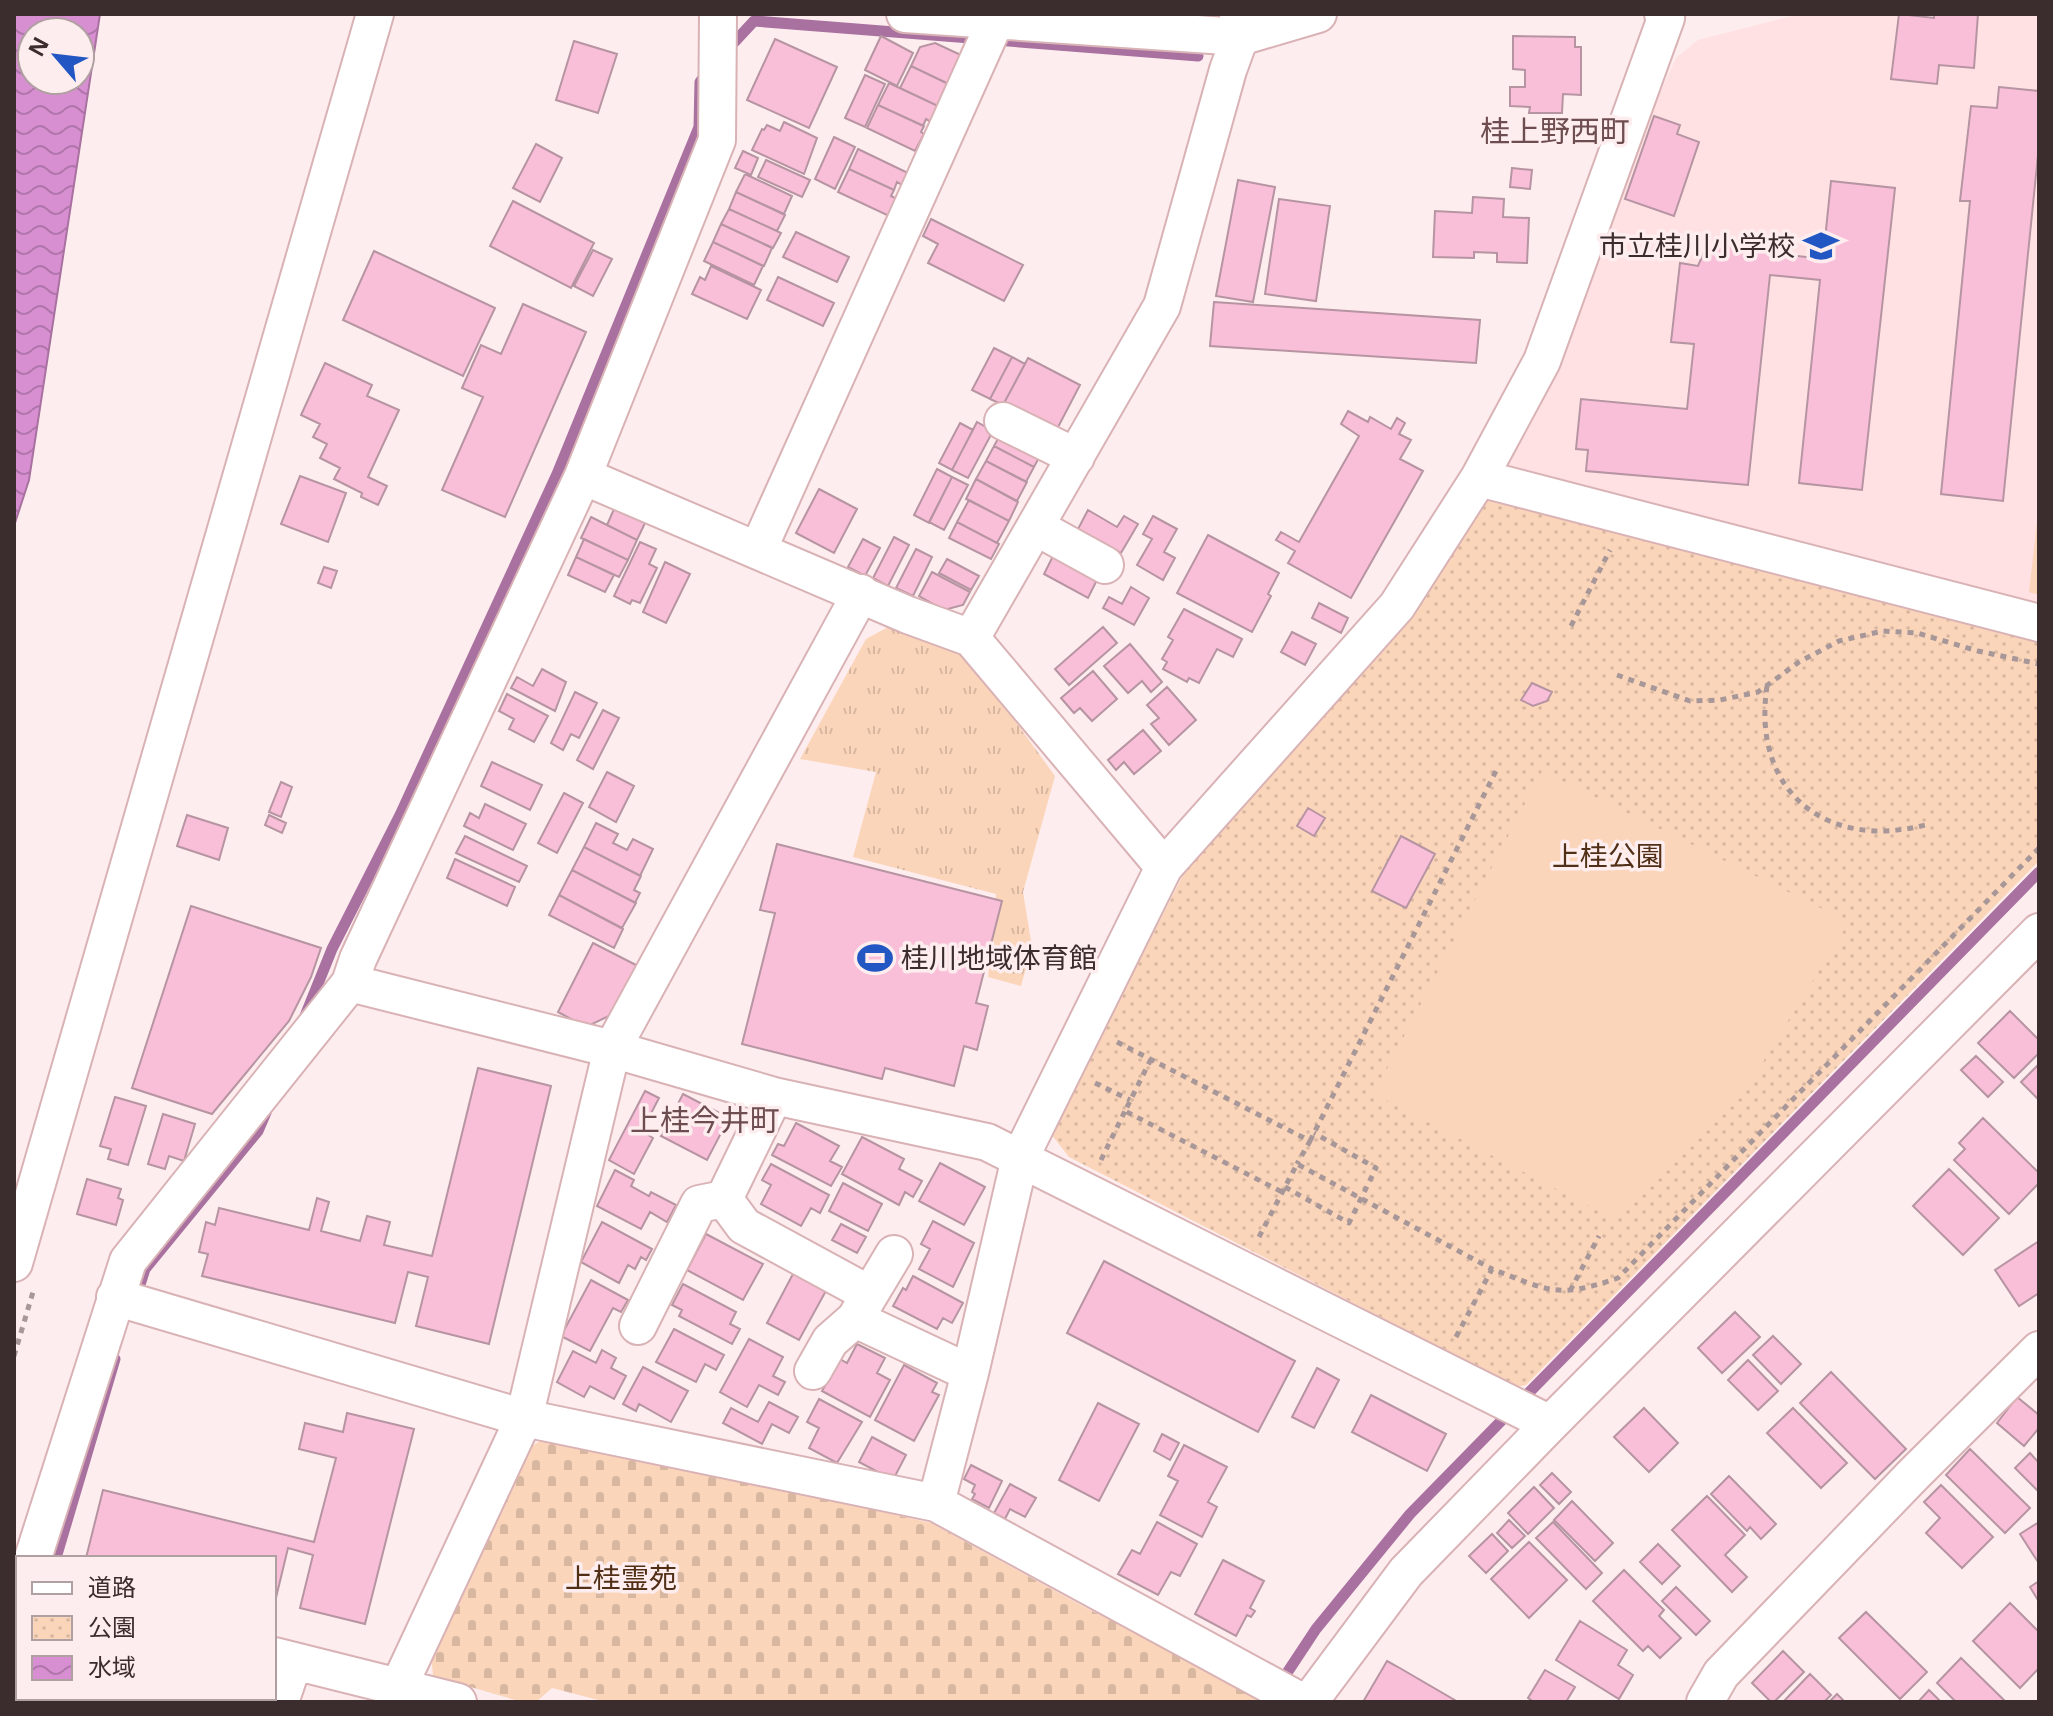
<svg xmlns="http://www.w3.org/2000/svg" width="2053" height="1716" font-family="'Open Sans','Noto Sans JP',sans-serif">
	<defs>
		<pattern id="grass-tufts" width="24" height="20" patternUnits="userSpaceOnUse" patternTransform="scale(2)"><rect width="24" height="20" fill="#fbd5ba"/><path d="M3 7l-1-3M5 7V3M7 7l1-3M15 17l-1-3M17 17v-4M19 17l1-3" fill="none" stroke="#d8b7a0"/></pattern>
		<pattern id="cemetery-stones" width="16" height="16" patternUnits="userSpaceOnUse" patternTransform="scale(2)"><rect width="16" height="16" fill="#fbd5ba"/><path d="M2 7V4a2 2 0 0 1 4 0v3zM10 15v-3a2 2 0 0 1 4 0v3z" fill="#d8b7a0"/></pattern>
		<pattern id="park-dots" width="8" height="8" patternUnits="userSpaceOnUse" patternTransform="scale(2)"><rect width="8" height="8" fill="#fbd5ba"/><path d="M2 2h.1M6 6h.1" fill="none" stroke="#d8b7a0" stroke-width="1.8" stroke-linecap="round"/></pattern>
		<pattern id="water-waves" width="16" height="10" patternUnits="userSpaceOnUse" patternTransform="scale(2)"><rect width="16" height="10" fill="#d78fd2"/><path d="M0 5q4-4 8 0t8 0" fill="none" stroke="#b075ab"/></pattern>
	</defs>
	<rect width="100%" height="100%" fill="#feedee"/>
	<path fill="#ffe1e3" d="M1800 14H2039V612L1504 472 1555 375 1649 117 1676 58 1698 40Z"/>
	<path fill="url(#grass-tufts)" d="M892 625 948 647 971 660 1055 776 1023 892 1032 947 1021 986 988 977 996 894 853 857 876 772 800 759 866 639Z"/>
	<path fill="url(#cemetery-stones)" d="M550 1435 931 1523 1090 1610 1202 1663 1256 1699 1254 1702H606L552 1688 536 1702H522L433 1676 431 1652 527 1449Z"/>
	<path fill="url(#park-dots)" d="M1495 496 2039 639V861L1526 1385 1517 1387 1069 1157 1051 1134 1184 873 1412 607 1470 510Z"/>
	<path fill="#fbd5ba" d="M2039 504V595L2029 592Z
		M1542 771 1849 922 1742 1096 1637 1201 1612 1218 1374 1094Z"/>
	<path fill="url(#water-waves)" stroke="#a871a0" stroke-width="2" fill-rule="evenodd" d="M14 14H100L29 480 14 526ZM32 32H80V80H32Z"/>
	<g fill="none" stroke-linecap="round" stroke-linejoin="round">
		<path stroke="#a871a0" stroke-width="11" d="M727 50 754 21 1198 56
			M305 1016 332 949 400 815 557 474 699 127 700 82 703 78
			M136 1297 145 1269 258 1131 267 1110
			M56 1558 115 1359
			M14 1647 18 1637
			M1279 1685 1316 1629 1410 1514 2039 872"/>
	</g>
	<path fill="#f9bfd8" stroke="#b694a2" stroke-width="2" d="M1899 14 1934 18V14H1978L1974 68 1939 65 1937 84 1891 79Z
		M881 36 913 53 897 86 865 70Z
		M1513 36 1575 37V47H1581V95L1563 94 1562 113H1529L1530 107 1510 106V87H1525V70L1513 69Z
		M775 39 837 67 809 128 747 100Z
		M574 41 617 54 598 113 556 100Z
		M935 43 963 56 950 85 911 66 920 47Z
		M911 66 951 85 940 107 900 88Z
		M865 75 885 84 865 127 845 118Z
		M889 83 938 106 931 122 926 119 923 126 878 105Z
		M1999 87 2039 91V145L2003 501 1941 494 1970 201H1960L1971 106 1997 108Z
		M878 105 924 126 921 132 924 134 915 151 867 128Z
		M1654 116 1680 125 1677 134 1699 142 1674 216 1625 199Z
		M784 122 817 138 804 174 752 150 762 129 764 130 767 125 780 131Z
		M834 137 855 147 835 189 815 179Z
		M536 144 562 158 540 202 513 188Z
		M858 149 908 173 902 185 897 182 894 190 849 169Z
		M743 151 758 158 751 175 735 168Z
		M766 160 810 180 802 197 758 177Z
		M1512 168 1532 170 1530 189 1510 187Z
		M849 169 894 190 891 196 897 199 889 216 838 192Z
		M745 174 792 196 784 214 736 192Z
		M1238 180 1275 187 1253 302 1216 296Z
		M1831 181 1895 188 1862 490 1799 483 1820 280 1770 275 1748 485 1586 471 1588 450 1576 449 1581 399 1687 409 1694 344 1671 342 1680 263 1698 266 1704 252 1717 243 1772 248V253L1823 259Z
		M736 192 785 215 777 231 729 209Z
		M1473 197 1504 199 1503 217 1529 218 1527 263 1497 262V253L1474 252V258L1433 257 1435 211 1472 213Z
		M1279 199 1330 206 1316 301 1265 294Z
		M513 201 594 243 571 288 490 246Z
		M729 209 781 233 773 248 721 224Z
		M931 219 1023 265 1004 301 928 263 938 244 923 236Z
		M721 224 772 248 764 266 713 242Z
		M796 232 849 257 837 282 783 257Z
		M713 242 763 266 754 285 704 261Z
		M593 250 612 259 593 296 574 286Z
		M374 251 495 308 463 376 343 320Z
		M711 266 761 290 747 319 692 294 700 277 705 280Z
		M778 277 834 303 823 326 767 300Z
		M1214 302 1480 320 1476 363 1210 346Z
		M523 304 586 332 505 517 442 490 483 397 462 388 481 345 501 354Z
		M994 348 1012 357 990 399 972 390Z
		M1012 357 1025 364 1003 405 990 399Z
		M1028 358 1080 385 1055 433 1003 405Z
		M325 363 372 385 367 396 399 410 368 477 387 486 378 505 361 497 362 493 334 479 340 468 320 458 327 444 313 437 320 424 301 415Z
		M1348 411 1368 422 1370 417 1391 429 1397 418 1405 423 1399 434 1411 440 1400 459 1423 471 1351 598 1288 563 1295 551 1276 540 1281 532 1299 542 1359 436 1341 424Z
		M977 422 993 431 968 478 952 470Z
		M960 423 973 430 952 470 939 463Z
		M1001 433 1041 454 1034 467 994 446Z
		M994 446 1034 467 1026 482 986 461Z
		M986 461 1027 482 1017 501 976 479Z
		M937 469 952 477 929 523 914 515Z
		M300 476 346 493 328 542 281 524Z
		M952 477 968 485 944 530 929 522Z
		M976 479 1018 502 1009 521 966 499Z
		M819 489 857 509 834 553 796 533Z
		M969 500 1009 521 997 543 957 522Z
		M614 509 645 523 637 540 607 525Z
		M1088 510 1117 527 1124 516 1138 524 1121 553 1078 529Z
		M1153 516 1177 529 1164 552 1175 558 1163 580 1137 565 1152 539 1143 534Z
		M591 517 637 540 628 560 581 538Z
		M957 522 999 544 991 559 949 538Z
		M1208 535 1279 573 1268 594 1271 596 1252 632 1177 593Z
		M894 537 909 545 888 586 873 578Z
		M584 539 628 560 619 577 576 557Z
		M863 539 880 548 865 576 848 567Z
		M640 542 656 549 649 564 657 568 640 603 632 600 630 604 614 596Z
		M916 549 932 557 913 596 896 588Z
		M1053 556 1097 580 1088 598 1044 574Z
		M576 557 614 575 605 592 568 575Z
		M947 559 979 576 971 590 939 573Z
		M665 562 690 574 666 623 643 612Z
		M324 567 337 571 331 588 318 583Z
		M932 572 970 592 963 605 944 610 919 596Z
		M1131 587 1149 598 1134 625 1103 608 1109 597 1122 604Z
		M1319 603 1348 618 1341 633 1312 618Z
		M1184 609 1242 639 1233 657 1217 649 1199 683 1189 678 1187 682 1163 669 1167 662 1162 659 1173 640 1168 637Z
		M1103 627 1117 643 1069 685 1055 669Z
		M1292 632 1316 644 1305 665 1281 652Z
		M1130 644 1162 682 1151 692 1142 681 1128 693 1104 666Z
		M542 669 566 682 555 711 511 688 517 677 533 686Z
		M1093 671 1117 699 1092 721 1080 708 1074 713 1061 698Z
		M1532 683 1552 692 1547 701 1533 706 1521 700Z
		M1167 687 1196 720 1169 745 1151 724 1159 718 1147 705Z
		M575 692 597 703 579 738 571 734 563 750 551 743Z
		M507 694 548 716 534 742 509 729 514 719 499 711Z
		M603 710 619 718 593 769 577 760Z
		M1143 730 1161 751 1134 774 1124 762 1116 770 1108 760Z
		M492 762 542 785 530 810 481 786Z
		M607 772 634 786 616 822 589 807Z
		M281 782 292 787 281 817 269 812Z
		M564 793 583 803 557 853 538 843Z
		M485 804 526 824 513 850 464 826 470 813 479 818Z
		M1308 808 1325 818 1314 836 1297 826Z
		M187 815 228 828 219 860 177 846Z
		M269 815 286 823 282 833 265 825Z
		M596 823 618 834 613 843 627 850 633 839 653 849 640 876 584 847Z
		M465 836 527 866 519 882 456 853Z
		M1401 836 1435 854 1406 908 1372 891Z
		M777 844 1002 901 976 1003 988 1006 977 1050 964 1046 954 1086 885 1068 882 1079 742 1044 775 913 760 910Z
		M584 847 641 876 634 890 640 893 635 903 572 870Z
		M455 859 515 887 507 906 447 878Z
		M572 870 636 903 622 928 559 895Z
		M559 895 623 929 614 948 549 915Z
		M191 906 321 948 311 977 289 1021 212 1114 132 1088Z
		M593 943 638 966 613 1014 586 1027 558 1012Z
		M2010 1011 2039 1040V1053L2014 1078 1978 1043Z
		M1976 1056 2003 1082 1988 1097 1961 1070Z
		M2039 1064V1100L2021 1082Z
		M478 1068 551 1086 489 1344 416 1326 428 1277 408 1272 395 1323 202 1276 208 1254 199 1252 206 1222 215 1225 219 1208 309 1230 317 1198 329 1202 321 1231 360 1241 367 1216 390 1222 384 1245 432 1256Z
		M645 1091 659 1098 642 1131 653 1138 634 1174 609 1160Z
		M683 1094 729 1118 707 1160 661 1136Z
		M115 1097 146 1106 128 1165 108 1159 111 1149 100 1146Z
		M163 1114 195 1124 184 1161 169 1156 165 1169 148 1164Z
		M1983 1118 2039 1173V1183L2009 1214 1954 1160 1965 1149 1959 1143Z
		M796 1123 839 1146 830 1161 842 1167 831 1186 772 1155 778 1144 784 1146Z
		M862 1137 904 1159 899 1169 922 1181 913 1197 905 1192 899 1205 842 1174Z
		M940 1163 985 1187 964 1225 919 1201Z
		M771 1164 829 1195 820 1213 811 1208 801 1226 761 1204 771 1185 762 1180Z
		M1949 1169 1999 1218 1963 1255 1913 1206Z
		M615 1170 634 1180 631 1186 649 1196 651 1192 676 1205 667 1222 650 1212 641 1229 597 1206Z
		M87 1179 121 1189 118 1198 123 1200 116 1225 77 1214Z
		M843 1183 882 1204 868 1231 829 1211Z
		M933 1221 974 1243 953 1287 919 1269 930 1249 921 1244Z
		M602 1222 652 1249 646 1260 641 1257 635 1269 628 1265 619 1283 581 1262Z
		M841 1224 866 1237 857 1253 832 1240Z
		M706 1234 763 1264 743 1300 687 1270Z
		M2039 1241V1293L2019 1306 1995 1270Z
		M1104 1261 1295 1361 1258 1432 1067 1333Z
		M794 1272 827 1289 799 1340 767 1323Z
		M913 1276 963 1303 952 1323 943 1318 937 1329 893 1306 903 1288 906 1290Z
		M591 1280 628 1300 621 1312 613 1308 590 1351 561 1336Z
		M683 1284 736 1312 730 1324 740 1329 732 1344 679 1316 682 1310 672 1305Z
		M1735 1312 1760 1337 1722 1373 1698 1348Z
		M674 1329 724 1355 716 1370 705 1364 696 1382 656 1362Z
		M1773 1336 1801 1364 1781 1384 1753 1355Z
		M749 1339 783 1357 773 1376 785 1382 778 1395 759 1385 747 1407 720 1392Z
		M857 1344 885 1358 877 1373 890 1380 870 1417 822 1391 840 1359 847 1363Z
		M602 1350 616 1358 611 1368 626 1376 614 1399 590 1386 584 1397 557 1382 573 1351 596 1363Z
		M1748 1360 1778 1391 1758 1410 1728 1380Z
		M904 1365 937 1383 932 1392 939 1395 914 1441 875 1420Z
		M643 1367 688 1391 671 1422 639 1404 636 1411 623 1404Z
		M1317 1368 1339 1380 1314 1428 1292 1417Z
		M1831 1372 1906 1449 1875 1479 1800 1403Z
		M1371 1395 1446 1434 1427 1471 1352 1432Z
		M2017 1397 2039 1415V1428L2024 1446 1997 1423Z
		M819 1399 862 1422 837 1463 809 1448 819 1428 807 1422Z
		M769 1402 798 1417 789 1433 772 1424 762 1444 723 1423 731 1408 758 1422Z
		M1098 1403 1139 1424 1099 1501 1059 1480Z
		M1644 1408 1678 1443 1649 1472 1614 1437Z
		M1793 1408 1847 1463 1821 1488 1767 1433Z
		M347 1413 414 1429 365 1624 300 1608 313 1555 288 1548 274 1606V1558H86L103 1490 314 1542 336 1458 299 1449 305 1423 343 1432Z
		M1162 1434 1179 1443 1170 1460 1154 1451Z
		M872 1437 906 1455 893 1480 859 1462Z
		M1184 1445 1227 1467 1208 1502 1217 1507 1202 1537 1160 1515 1178 1481 1168 1476Z
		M1970 1449 2030 1508 2005 1533 1946 1475Z
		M2030 1453 2039 1463V1492L2015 1468Z
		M971 1465 1002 1481 989 1508 972 1499 975 1494 972 1492 975 1485 964 1479Z
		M1552 1473 1571 1492 1559 1504 1540 1485Z
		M1729 1476 1776 1524 1761 1539 1750 1527 1747 1531 1711 1494Z
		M1010 1484 1036 1498 1025 1517 1010 1509 1005 1519 994 1513Z
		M1941 1485 1993 1537 1962 1568 1926 1533 1940 1518 1924 1502Z
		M1534 1487 1554 1508 1528 1534 1508 1513Z
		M1707 1496 1745 1535 1725 1555 1747 1577 1732 1592 1672 1530Z
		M1572 1501 1613 1543 1595 1561 1554 1520Z
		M1509 1520 1525 1536 1512 1548 1497 1533Z
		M1157 1522 1197 1544 1180 1576 1171 1572 1158 1595 1118 1574 1132 1550 1140 1554Z
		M1553 1522 1602 1573 1586 1589 1536 1538Z
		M2039 1522V1561L2038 1562 2020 1534Z
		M1492 1534 1508 1551 1486 1573 1469 1556Z
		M1529 1542 1567 1580 1529 1618 1491 1579Z
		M1658 1544 1680 1566 1662 1584 1640 1562Z
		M1223 1560 1264 1581 1250 1608 1255 1611 1251 1617 1247 1615 1236 1636 1195 1614Z
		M1624 1570 1664 1610 1659 1616 1681 1638 1660 1658 1648 1646 1643 1651 1593 1601Z
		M2039 1581V1602L2030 1587Z
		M1676 1587 1710 1621 1696 1635 1662 1601Z
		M2010 1603 2039 1632V1668L2020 1688 1973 1641Z
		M1866 1612 1927 1672 1900 1699 1839 1638Z
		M1580 1621 1627 1650 1618 1665 1633 1675 1619 1699 1556 1660Z
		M1783 1651 1804 1672 1774 1702H1771L1752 1683Z
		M1961 1658 2006 1702H1956L1937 1683Z
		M1387 1661 1398 1667 1458 1702H1363Z
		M1545 1670 1575 1687 1566 1702H1530L1531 1700 1528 1698Z
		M1810 1674 1831 1695 1824 1702H1783Z
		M1929 1690 1941 1702H1918Z
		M1837 1694 1845 1702H1829Z
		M18 1698H98L96 1702H17Z
		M159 1698H247L246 1702H165Z"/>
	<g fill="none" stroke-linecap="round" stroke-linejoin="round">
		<g stroke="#d9b2b5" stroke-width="40">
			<path id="minor" d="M905 14 1240 37 1318 14
				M1003 421 1076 457
				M583 476 908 615 971 638 1164 867
				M1479 478 2039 623
				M1036 527 1105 565
				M758 550 995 22 993 14
				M971 638 1162 306 1228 70 1240 37 1238 14
				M350 983 612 1049 774 1096 987 1142 1550 1424
				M724 1199 744 1226 869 1294
				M14 1263 375 14
				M115 1297 524 1418 936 1503 1302 1702
				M855 1319 970 1373
				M638 1326 699 1204 724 1199 774 1096
				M813 1371 830 1341 855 1319 894 1254
				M936 1503 970 1373 1020 1158 1164 867 1397 606 1479 478 1542 361 1666 18 1663 14
				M33 1558 128 1261 350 983 358 959 583 476 717 140 718 14
				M14 1606 18 1596
				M274 1656 458 1702
				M399 1686 524 1418 612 1049 861 593
				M280 1702 294 1661
				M1309 1702 1406 1572 1550 1424 2039 932
				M1705 1702 1721 1674 1914 1474 2039 1350"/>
		</g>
		<path stroke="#a79798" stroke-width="5" stroke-dasharray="6 6" stroke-linecap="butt" d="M1571 626 1610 550
			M1617 675 1690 701 1720 700 1758 692 1799 662 1839 641 1883 631 1917 633 1978 651 2039 664
			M1767 686C1751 793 1828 852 1929 824
			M1117 1042 1310 1141 1297 1164
			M1151 1059 1125 1111 1282 1192
			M1095 1083 1130 1100
			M1310 1141 1498 767
			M1101 1160 1125 1111
			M1285 1187 1349 1223 1376 1168 1314 1133
			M1259 1237 1297 1164 1492 1269
			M1570 1291 1599 1236
			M1456 1337 1492 1269C1550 1291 1557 1299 1618 1278L2039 848
			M14 1356 33 1292"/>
		<use href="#minor" stroke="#fff" stroke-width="36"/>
	</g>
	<defs>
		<g id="school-bare" transform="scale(2.76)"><path d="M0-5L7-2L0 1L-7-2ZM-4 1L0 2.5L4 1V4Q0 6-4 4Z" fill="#2256c3" stroke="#feedee" stroke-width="2.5" paint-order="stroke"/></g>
		<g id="stadium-bare" transform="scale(2.76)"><path d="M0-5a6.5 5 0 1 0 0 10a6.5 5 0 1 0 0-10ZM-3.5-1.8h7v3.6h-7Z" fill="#2256c3" stroke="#feedee" stroke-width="2.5" paint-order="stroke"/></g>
	</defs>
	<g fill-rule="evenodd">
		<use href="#school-bare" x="1821" y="246"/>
		<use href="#stadium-bare" x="875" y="958"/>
	</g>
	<g text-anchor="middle" stroke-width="7" stroke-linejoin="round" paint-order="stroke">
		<g font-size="28" fill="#3b2c2d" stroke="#feedee" text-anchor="end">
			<text x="1795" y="256">市立桂川小学校</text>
			<text x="901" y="968" text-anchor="start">桂川地域体育館</text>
		</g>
		<g font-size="28" fill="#502f16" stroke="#feedee">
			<text x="1608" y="866">上桂公園</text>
			<text x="621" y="1588">上桂霊苑</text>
		</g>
		<g font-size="30" fill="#6e4d50" stroke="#feedee">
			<text x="1555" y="142">桂上野西町</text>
			<text x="705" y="1131">上桂今井町</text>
		</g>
	</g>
	<rect width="2053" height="1716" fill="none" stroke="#3b2c2d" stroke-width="32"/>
	<rect x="16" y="1556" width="260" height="144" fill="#feedee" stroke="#b0a0a1" stroke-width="2"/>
	<rect x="32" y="1582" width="40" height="12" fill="#ffffff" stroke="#b0a0a1" stroke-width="2"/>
	<text x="88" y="1596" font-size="24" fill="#3b2c2d">道路</text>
	<rect x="32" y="1616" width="40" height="24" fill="url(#park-dots)" stroke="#b0a0a1" stroke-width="2"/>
	<text x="88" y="1636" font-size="24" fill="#3b2c2d">公園</text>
	<rect x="32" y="1656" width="40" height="24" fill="url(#water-waves)" stroke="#b0a0a1" stroke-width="2"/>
	<text x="88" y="1676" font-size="24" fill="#3b2c2d">水域</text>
	<g transform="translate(56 56) rotate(298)"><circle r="38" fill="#feedee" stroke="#b0a0a1" stroke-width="2"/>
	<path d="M0-6L14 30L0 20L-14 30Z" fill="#2256c3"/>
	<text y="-12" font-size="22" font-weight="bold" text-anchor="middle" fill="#3b2c2d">N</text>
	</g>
</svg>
